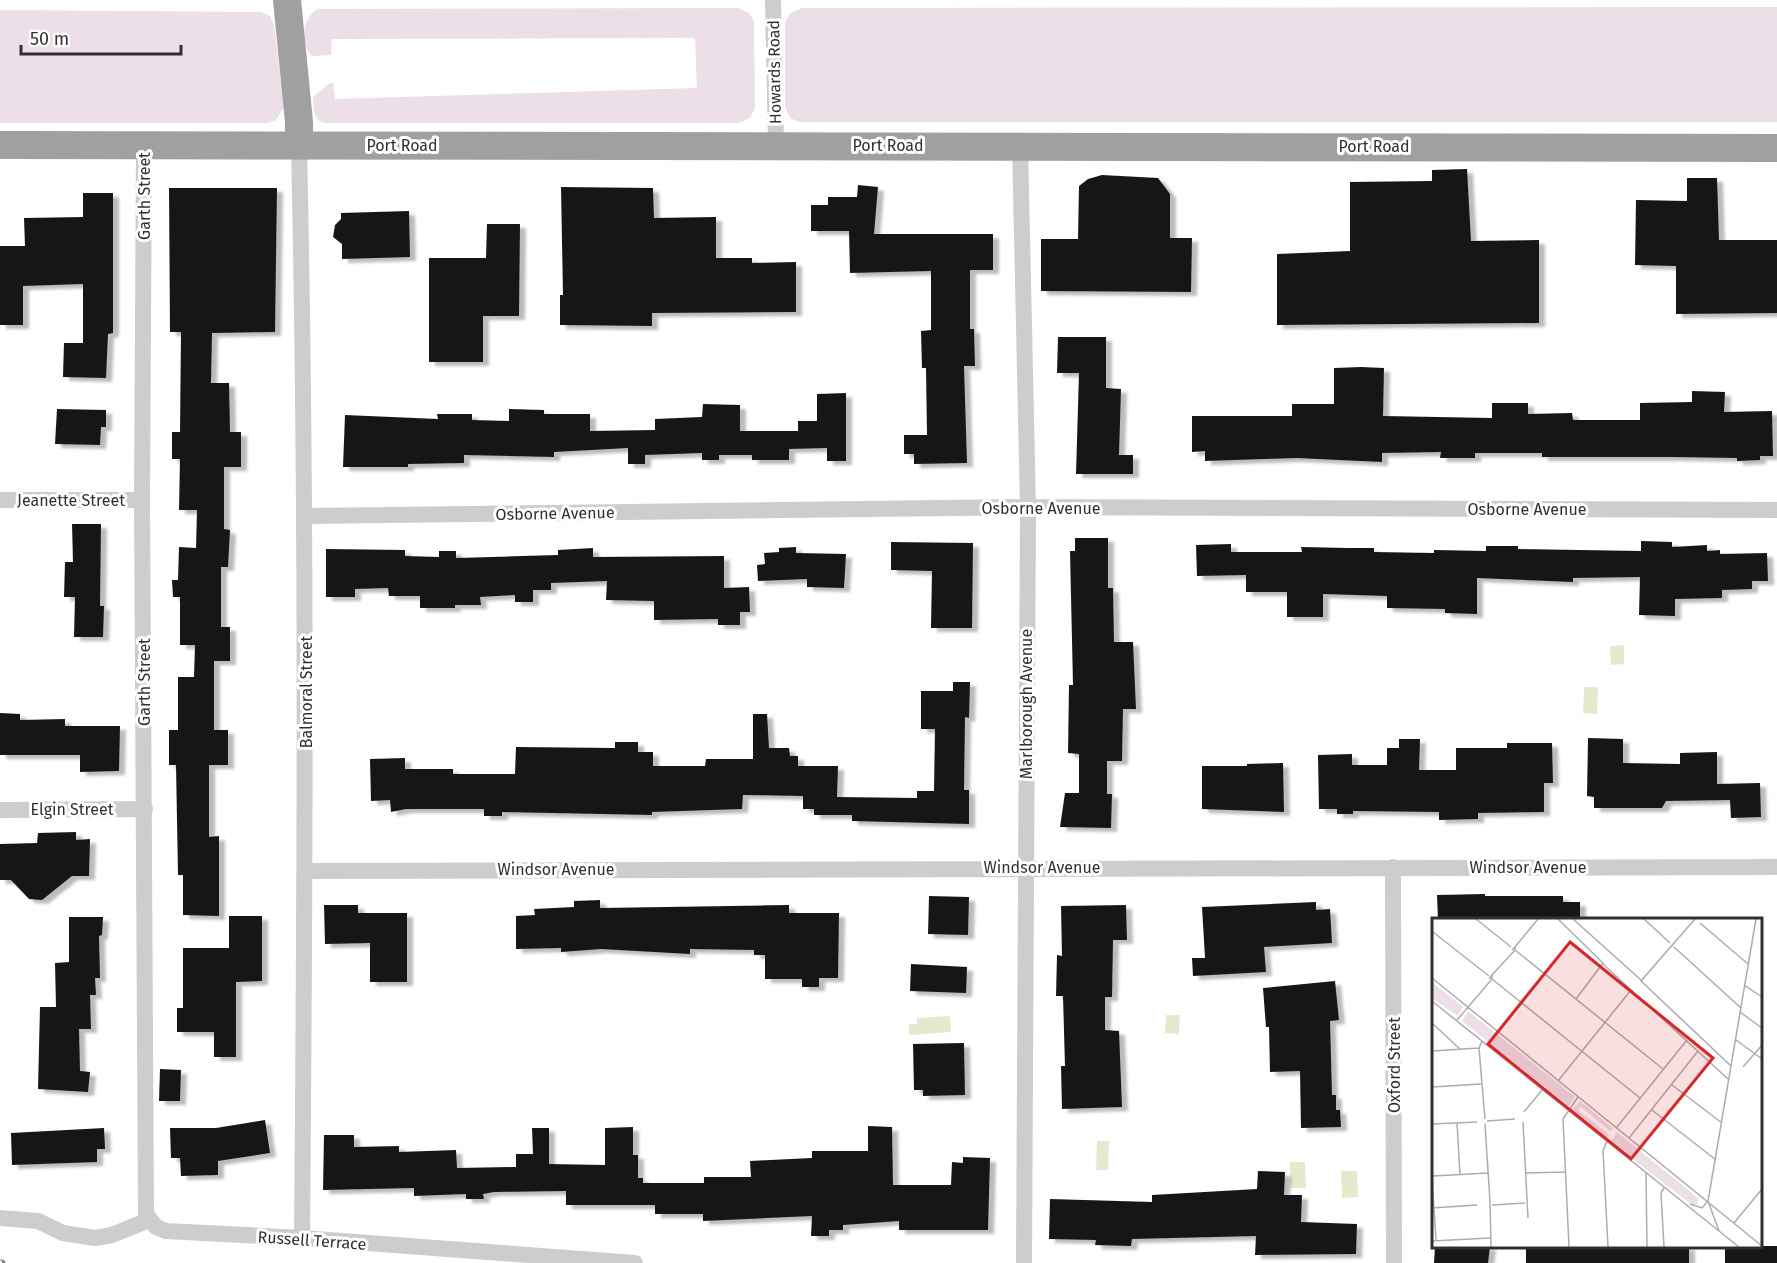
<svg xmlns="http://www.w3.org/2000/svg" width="1777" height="1263" font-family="'Fira Sans',sans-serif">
	<defs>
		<filter id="shadow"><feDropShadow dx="6" dy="4" stdDeviation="1.5" flood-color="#0004"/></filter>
	</defs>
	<rect width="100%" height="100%" fill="#fff"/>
	<path fill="#ecdfe8" d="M1777 7V122H799L790 118 785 107V23L790 13 802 8Z
		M738 8 749 13 754 21 755 108 750 118 739 123H326C312 121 314 109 313 97L330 83H333L335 99 697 88 695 38 332 39 331 55 312 56C300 44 302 16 318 9Z
		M0 10 261 12 270 16 274 25 284 107 276 120 268 123H0Z"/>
	<path fill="#e4eacd" d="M1624 645V664L1611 665 1610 646Z
		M1584 687H1598L1597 714 1583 713Z
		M1166 1015H1180L1179 1034 1165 1033Z
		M950 1016 951 1032 909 1035V1024H917V1018Z
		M1097 1141H1109L1108 1170H1096Z
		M1290 1162H1305L1306 1188H1290Z
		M1341 1171H1357L1358 1197 1342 1198Z"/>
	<path fill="#171717" filter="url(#shadow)" d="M1467 169 1471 241 1539 240V323L1277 325V254L1350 251V182L1432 181V170Z
		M1102 175 1158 178 1170 194V238H1192L1191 292 1041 291V239H1078L1079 186 1088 179Z
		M1687 178H1717L1719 240H1777V313L1676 314V266L1635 265 1636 200 1687 201Z
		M858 185 878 187 874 234H993V270H970V329H974L975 366H964L967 463 914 464V454H904V435H927L926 368H922L921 331 931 330V271L850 273 849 231H811V205H828V197H857Z
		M561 187 653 188 654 218 716 217V258H752V263L796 262V312L652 313V326L560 325V295H563Z
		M169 188H277L275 332 212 333 211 383H229L230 432H241V467H224V529L230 530 228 567H221V627H230V661H214V730H228V765H209V837L219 836V916L183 915V875H178L176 765H169V730H178V677H194L195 645H180V597H173L172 580H178L179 547 196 548 197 510H179L180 459H172V432H180L181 332H170Z
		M83 193H113V333L108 334 106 378 63 377 64 343H83V284L23 286V325H0V246H25L24 218 83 217Z
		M409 211 410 257 342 259V244L333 237 335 225 341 219V213Z
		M487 224H520L519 316H483V362H429V258H486Z
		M1058 337H1106V388L1121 389 1119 455H1133V474H1076L1079 373H1057Z
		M1361 367 1384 368 1383 416 1492 418V403H1528V414L1572 413 1573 420H1640V403L1692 402V391L1725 392 1724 412 1772 411 1773 456H1760V460L1737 461V458L1674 457H1542V453H1475V458H1440L1441 452 1382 453V462L1297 458 1205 461V451L1192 452V416H1292V404H1334V368Z
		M846 393V461H827V448L789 449V460H752V455H719V460H702V453L645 455V464H628V448L554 452V457L464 455V463L408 464V467H343L345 415 438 419 437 414H472V420L509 421V409L544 410V414H590V431L655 430V419L702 417 703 404 740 405V431H798V421H817V394Z
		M57 409 106 410V427H101L100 445 55 444Z
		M72 524H101L100 606H104L103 637H74L75 597H64L65 562H73Z
		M1075 538H1108V588H1113L1114 642H1133L1136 709H1123L1122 761H1107V794H1112L1111 828 1060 827 1065 793H1079V754L1068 753 1069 685H1073L1070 551H1075Z
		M1641 541 1672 542V547L1707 545V551L1720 550V554L1767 553 1768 581H1752V589L1722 590V598L1675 599V616L1639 615 1640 577 1573 578V582L1477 578V614L1445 613V609L1387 608V596L1323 594V617H1287V592H1246V575L1197 576 1196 545 1231 544V552H1302L1301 547 1348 548H1374V552L1434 553V550L1486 551V546H1518V549L1641 551Z
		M891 542 973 543 972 628H931L932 571 891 570Z
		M796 547V553L846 554 844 588 807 587V579L758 581 757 565 765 564 764 553 779 552V548Z
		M593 548V557L724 556V588L749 587 750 612H740V625H718V619L654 620V601L606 600 607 581 551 583V590H533V602H515V595L480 597 481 605H455V608H420V596H389L388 588 355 589V597H326V549L405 550V556L439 557V551H456V558L558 555V550Z
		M953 682H970L969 718 965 717 964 790H969V824L852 821V815H814V809H803V796L743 795 742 809 652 812V815L502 812V816H484V809H406L391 812 390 800 371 801 370 759 405 758V769H453V774H515L516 747 615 748V742H638V752H653V766H705L706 759H753V714H767L769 748H789L790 756H798V766H838L837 797 917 798V791H934L935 729H921V691H953Z
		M0 713 20 714V720L65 719V726H120L119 771 80 772V755H0Z
		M1588 738 1623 739V763L1680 764V753L1717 752V784L1760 783 1761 817 1731 818 1730 800 1666 801 1662 808H1594V797L1587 796Z
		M1399 739H1420L1419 770H1456V748H1507V743H1552L1553 783H1544V812L1478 813V819L1439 820V812L1353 811V814H1337V809H1319L1318 755 1352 754V765H1387V748H1399Z
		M1283 763 1284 812 1202 809V766H1247V764Z
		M76 832V840L90 839 89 876H72L42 900 29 899 11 880H0V844L37 843 38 833Z
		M1485 894V896H1563V902H1580V920H1438L1437 895Z
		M929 896 969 897 968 935 928 934Z
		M600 900V908L789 905V913H839L838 978H819V987H802V979H765V955H754V950L690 949V954L601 949 561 952V948L516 949V916L535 915 534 909 574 907V901Z
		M1316 902V910L1330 909 1332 943 1264 947 1266 972 1193 976 1192 958H1205L1202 907Z
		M324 905H358V913H407V982H370V943L325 944Z
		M1126 905 1127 940H1113L1112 997H1105V1030L1119 1031 1122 1107 1062 1109 1061 1066H1065L1063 996H1056L1057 955 1062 956 1061 906Z
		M229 916H262V981L236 982V1057H214V1032H177V1008H183V948H229Z
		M69 917H103L102 935 99 936 100 978H95L96 995H90L91 1029H79L80 1071 90 1072 88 1092 38 1089 40 1007H56L55 963 69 962Z
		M911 964 967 967 966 993 910 991Z
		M1335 981 1339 1020 1330 1021 1332 1095H1336V1110H1340L1341 1127 1301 1128 1300 1071 1270 1072 1269 1027H1266L1263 988Z
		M964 1043 965 1095 923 1096V1090H914L913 1044Z
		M160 1069 181 1070 180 1101H159Z
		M265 1120 270 1153 218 1161V1175L181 1176 180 1158H171L170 1128H216Z
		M868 1126 892 1127 893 1185H951L952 1162 963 1163V1157L990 1158 988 1230H899V1221L843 1225V1230H829V1236H811L812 1216 703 1221V1214H655V1205H566V1191L494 1192 483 1194 484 1199H466V1194L414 1196V1188L323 1190 324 1135H354V1147L399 1146V1152L456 1150 457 1168 516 1167V1154H533L532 1128H549V1164L605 1165V1128L633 1127V1155H638V1178H643V1183H704V1177H751L750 1161 812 1158V1151H868Z
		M104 1128 105 1149H97V1162L12 1165 11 1133Z
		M1258 1171 1285 1172 1284 1195H1302L1301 1222 1357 1224 1356 1254 1255 1255 1256 1236 1132 1239 1131 1246 1095 1245 1096 1240 1049 1239 1050 1199 1152 1202V1195L1257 1189Z
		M1435 1246H1490L1488 1263H1434Z
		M1526 1246H1689V1263H1526Z
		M1725 1246H1777V1263H1725Z"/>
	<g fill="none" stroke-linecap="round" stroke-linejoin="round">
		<path stroke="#cdcdcd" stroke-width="16" d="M773 0 776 144
			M144 144 142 500 146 1214 156 1227 166 1231 302 1238 635 1263
			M1020 145 1028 507 1024 1263
			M299 146C307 510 305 874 302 1238
			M0 500H142
			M305 516 1028 507 1777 510
			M0 810 145 809
			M1393 867 1394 1263
			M306 871 1777 867
			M0 1218 38 1221 63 1233 95 1238 112 1235 149 1220"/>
		<path stroke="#a0a0a0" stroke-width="28" d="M287 0 299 122V146
			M0 145 1777 148"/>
		<g stroke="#858585" stroke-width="7">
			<path id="rail" d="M0 1263H2"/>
		</g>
		<use href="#rail" stroke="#fff" stroke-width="4.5" stroke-dasharray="14" stroke-linecap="butt"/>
	</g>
	<g text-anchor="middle" stroke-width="6" stroke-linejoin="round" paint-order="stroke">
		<g font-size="16" fill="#303030" stroke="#fff">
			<text transform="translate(774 72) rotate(-91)" y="6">Howards Road</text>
			<text x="402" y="151">Port Road</text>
			<text x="888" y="151">Port Road</text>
			<text x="1374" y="152">Port Road</text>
			<text transform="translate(144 196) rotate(-90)" y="6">Garth Street</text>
			<text x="71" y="506">Jeanette Street</text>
			<text x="1041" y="514">Osborne Avenue</text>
			<text x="1527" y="515">Osborne Avenue</text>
			<text transform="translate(555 513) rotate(-1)" y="6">Osborne Avenue</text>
			<text transform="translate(144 682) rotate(-90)" y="6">Garth Street</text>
			<text transform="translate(306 692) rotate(-90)" y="6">Balmoral Street</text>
			<text transform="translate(1026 704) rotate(-90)" y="6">Marlborough Avenue</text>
			<text x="72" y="815">Elgin Street</text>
			<text x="1042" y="873">Windsor Avenue</text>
			<text x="1528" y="873">Windsor Avenue</text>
			<text x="556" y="875">Windsor Avenue</text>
			<text transform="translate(1394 1065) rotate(-90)" y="6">Oxford Street</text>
			<text transform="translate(312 1240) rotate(4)" y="6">Russell Terrace</text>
		</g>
	</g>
	<g transform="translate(1432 918)">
		<rect width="330" height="330" fill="#fff"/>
		<path d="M0 64 31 89 26 98 0 80ZM36 93 143 179 137 188 30 103ZM148 183 181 210 178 213 149 189 146 192 177 216 175 220 140 192ZM185 214 266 280V286L260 287 179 224Z" fill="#ecdfe8"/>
		<path fill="none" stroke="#acacac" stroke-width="1.5" d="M44 1 79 29M126 1 171 45 144 81M141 1 209 62M212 1 238 25M268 5 316 46M1 14 57 58M242 25 263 1M83 29 106 1M239 29 242 25 209 63 299 148M242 29 309 90M83 32 231 151M171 46 296 161M60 57 83 32V29L80 32M0 60 330 328M60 61 208 180M312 67 330 79M0 83 307 329M308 94 330 110M25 102 60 61V57L57 61M0 105 29 132M304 122 330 141M50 123 47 130 53 201M0 133 47 130M311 149 330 127M126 163 199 72M240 167 290 205M0 169 49 166M220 192 284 242M92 194 110 172M55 203 83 201M91 204 96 300M25 205 28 257M0 206 45 204M53 206 58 284M185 209 255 122M197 220 266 133M175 223 171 233 176 329M214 254 215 329M94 255 133 254M1 258 56 255M0 261 4 322M258 286 270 290 276 283M60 287 93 285M58 289V284L59 329M0 290 45 287M302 305 330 271M287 313 276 283 324 1M0 323 58 320M137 329 131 201 146 179M232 329 229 275 232 270"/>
		<path fill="#d62828" fill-opacity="0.15" stroke="#d62828" stroke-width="3" d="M138 24 281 140 199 241 56 126Z"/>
		<rect width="330" height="330" fill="none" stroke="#303030" stroke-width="3"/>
	</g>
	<path d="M21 45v9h160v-9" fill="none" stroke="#303030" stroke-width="3"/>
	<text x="30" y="45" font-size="18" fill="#303030" stroke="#ffffff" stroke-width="4.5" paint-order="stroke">50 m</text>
</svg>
